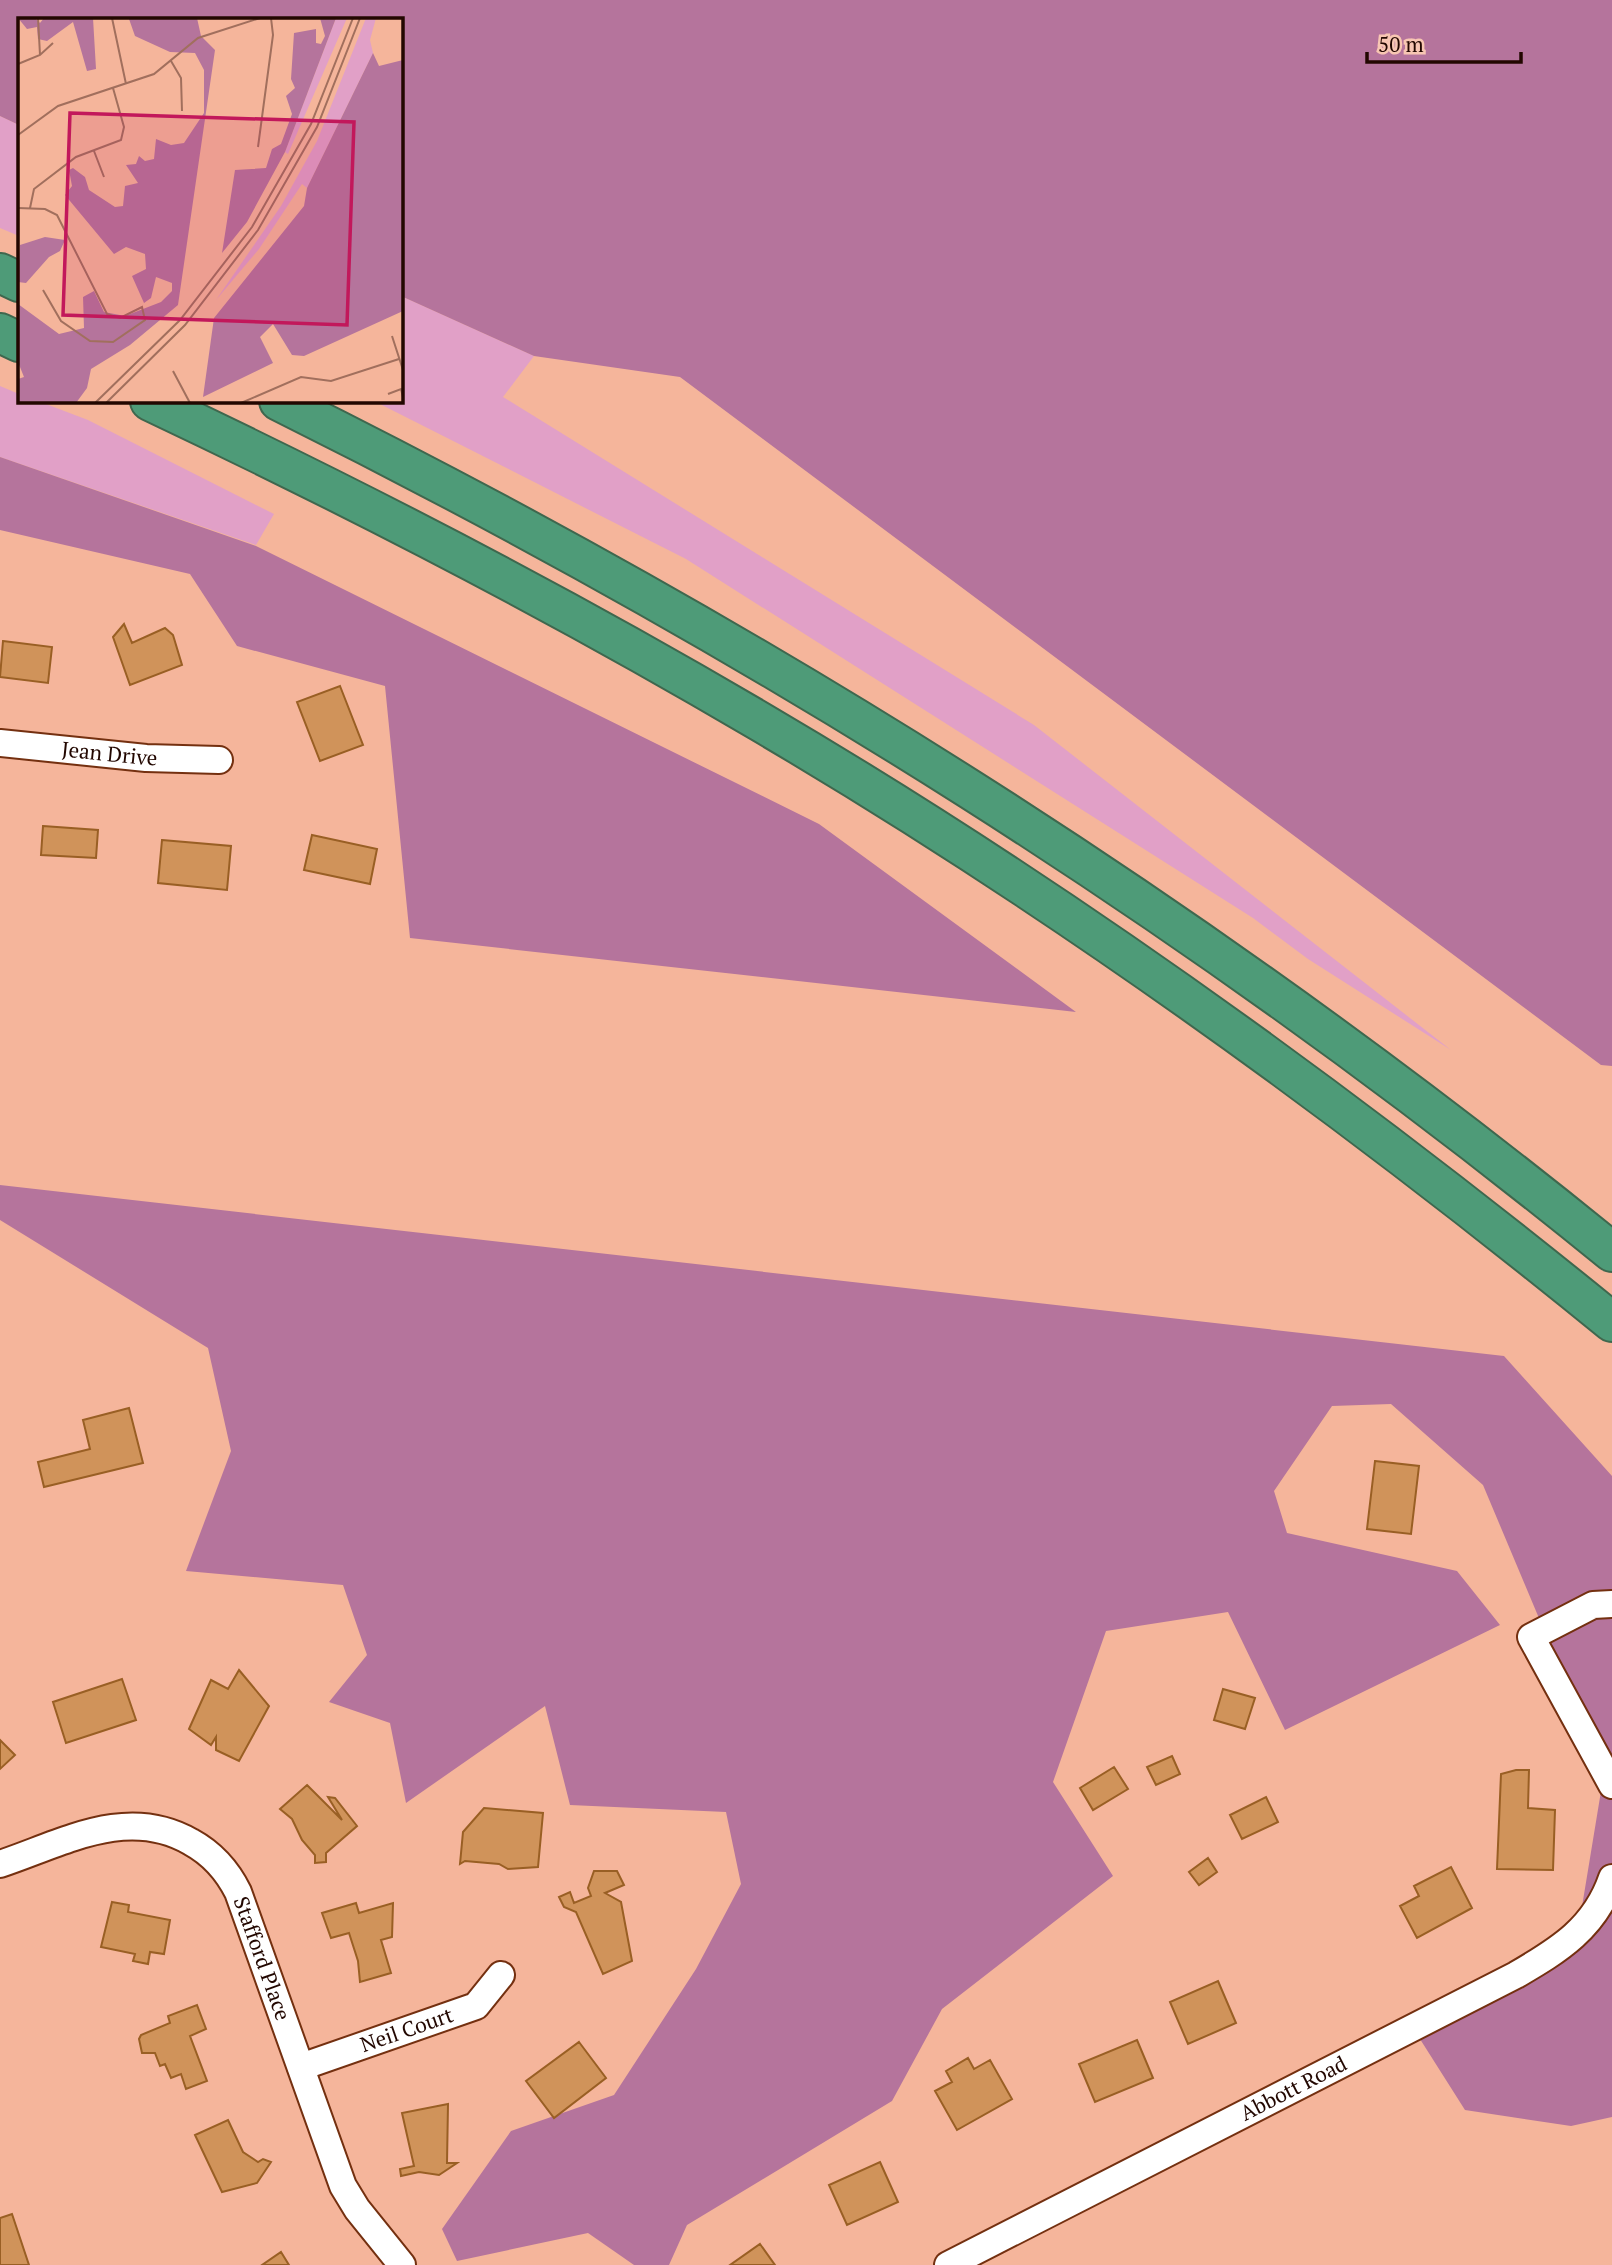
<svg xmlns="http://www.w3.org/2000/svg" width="1612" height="2265" font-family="'PT Serif',serif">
	<rect width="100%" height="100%" fill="#f5b59b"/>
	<path fill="#e1a0c7" d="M0 116 19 125V236L0 228Z
		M401 296 534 356 503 397 1034 725 1451 1050 1308 959 1253 918 686 559 374 401H401Z
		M0 386 19 394V401H38L88 420 274 514 256 545 0 457Z"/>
	<path fill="#b5749c" d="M0 0H1612V1066L1601 1065 680 377 534 356 401 296V19H19V125L0 116Z
		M0 457 256 546 819 824 1076 1012 410 938 385 686 237 646 190 574 0 530Z
		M0 1185 1504 1356 1612 1476V2117L1571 2126 1465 2110 1413 2028 1577 1937 1604 1773 1483 1485 1391 1404 1332 1406 1274 1491 1287 1533 1457 1571 1500 1625 1285 1730 1228 1612 1106 1631 1053 1782 1113 1876 942 2009 892 2101 687 2225 669 2265H634L588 2233 457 2261 442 2229 511 2131 614 2095 696 1969 741 1884 726 1812 570 1805 545 1706 406 1803 390 1723 329 1702 367 1655 343 1585 186 1571 231 1451 208 1348 0 1220Z"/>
	<path fill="#d0935a" stroke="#995f24" stroke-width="2" d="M124 624 132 643 165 628 173 635 182 665 130 685 113 637Z
		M3 641 52 647 48 683 0 677Z
		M340 686 363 745 320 761 297 702Z
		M43 826 98 830 96 858 41 855Z
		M312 835 377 849 370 884 304 870Z
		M162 840 231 846 227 890 158 883Z
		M129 1408 143 1463 44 1487 38 1462 90 1449 83 1420Z
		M1375 1461 1419 1466 1411 1534 1367 1529Z
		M239 1670 269 1706 239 1761 216 1750V1737L211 1745 189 1729 211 1680 228 1689Z
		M122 1679 136 1720 66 1743 53 1702Z
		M1223 1689 1255 1698 1245 1729 1214 1720Z
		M0 1740 15 1755 0 1769Z
		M1172 1756 1180 1774 1156 1785 1147 1767Z
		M1114 1767 1128 1789 1093 1810 1080 1788Z
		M1516 1770H1529L1528 1808 1555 1810 1553 1870 1497 1869 1501 1774Z
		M307 1785 342 1820 328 1797 335 1798 357 1826 326 1853V1862L315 1863V1855L302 1840 292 1819 280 1809Z
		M1266 1797 1278 1822 1242 1839 1230 1815Z
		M484 1808 543 1813 538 1867 508 1869 499 1864 465 1861 460 1864 463 1832Z
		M1208 1858 1217 1872 1199 1885 1189 1872Z
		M1451 1867 1472 1908 1417 1938 1400 1906 1419 1896 1414 1886Z
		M594 1871H617L624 1885 605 1893 621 1902 632 1961 603 1974 576 1912 564 1907 559 1897 570 1892 574 1903 591 1896 588 1888Z
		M112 1902 129 1905 128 1912 170 1920 164 1954 150 1952 148 1964 133 1961 135 1954 101 1947Z
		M356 1903 359 1913 393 1903 392 1937 381 1940 391 1973 360 1982 358 1961 349 1933 331 1938 322 1913Z
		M1218 1981 1236 2023 1188 2044 1170 2002Z
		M197 2005 206 2029 190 2036 207 2081 186 2089 181 2074 171 2078 165 2064 160 2066 155 2053H142L139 2039 141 2035 170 2023 168 2016Z
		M1137 2040 1153 2078 1095 2102 1079 2064Z
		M579 2042 606 2078 554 2118 526 2081Z
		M968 2058 974 2069 990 2060 1012 2099 957 2130 935 2091 952 2082 946 2071Z
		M448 2104 447 2163H457L439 2175 419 2172 401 2176 400 2169 414 2166 402 2113Z
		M228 2120 243 2152 258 2162 263 2159 271 2162 257 2183 222 2192 195 2135Z
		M880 2162 898 2202 847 2225 829 2185Z
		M12 2214 29 2265H0V2218Z
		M760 2244 775 2265H730Z
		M281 2252 289 2265H262Z"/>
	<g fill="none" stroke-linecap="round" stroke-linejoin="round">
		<g stroke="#743010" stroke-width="30">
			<g id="minor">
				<path id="s1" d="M0 743 146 758 219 760"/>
				<path d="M1612 1604 1593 1605 1531 1637 1612 1785"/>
				<path id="s2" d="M0 1864C63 1843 127 1805 191 1842 213 1854 227 1870 238 1892L343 2186 357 2209 402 2265"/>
				<path id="s3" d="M301 2067 476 2006 501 1975"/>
				<path id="s4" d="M948 2265 1516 1975C1559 1950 1595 1928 1612 1878"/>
			</g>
		</g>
		<g stroke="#3f674e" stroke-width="42">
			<path id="highway" d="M0 273 19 282
				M0 333 19 342
				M150 401C357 499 561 604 759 721 1059 897 1342 1102 1612 1322
				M279 401C758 639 1197 914 1612 1252"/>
		</g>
		<use href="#minor" stroke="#fff" stroke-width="26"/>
		<use href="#highway" stroke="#4e9b78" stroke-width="38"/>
	</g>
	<g text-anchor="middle" stroke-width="7" stroke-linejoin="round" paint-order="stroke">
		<g font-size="21" fill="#220700" stroke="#f8c6b3">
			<text dy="7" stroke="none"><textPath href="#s1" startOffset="110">Jean Drive</textPath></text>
			<text dy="7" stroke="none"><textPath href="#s2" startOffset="340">Stafford Place</textPath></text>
			<text dy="7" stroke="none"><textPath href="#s3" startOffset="112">Neil Court</textPath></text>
			<text dy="7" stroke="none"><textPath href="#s4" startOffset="388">Abbott Road</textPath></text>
		</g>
	</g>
	<g transform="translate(18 18)">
		<rect width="385" height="385" fill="#f5b59b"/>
		<path d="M318 0H329L270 136 267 134ZM348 0H358L352 22 355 35 289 170 284 166 241 231 198 282 263 188 299 123Z" fill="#e1a0c7"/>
		<path d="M0 0H17L22 5 26 0H75L78 51 69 53 55 4 29 23 20 21 19 9 9 11ZM179 0 183 18 197 32 160 287 112 327 73 351 69 370 58 385H0V361L6 359 0 344V286L41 316 66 310 65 279 76 273 86 294 107 298 143 284 154 273V265L138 259 133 280 126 285 114 258 128 251 127 236 108 229 96 236 47 177 54 168 51 152 55 150 67 159 71 172 97 189 105 188 107 168 120 165 108 147 118 146 121 138 127 143 136 141 138 121 153 127 166 125 186 95V52L177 35 152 34 117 18 111 1ZM302 0H318L267 134 229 204 204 235 217 152 248 150 254 131 263 126 274 96 268 78 277 70 273 61 276 15 298 11V25L303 26 307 18ZM355 35 361 48 385 42V293L286 338 274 337 255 306 242 319 255 345 185 379 196 300 286 188 289 170ZM27 219 47 222 42 233 31 239 8 265 0 264 2 227Z" fill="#b5749c"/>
		<path fill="none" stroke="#a16f5d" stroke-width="2" d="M20 0 22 37M94 0 108 66M153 43 163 60 164 93M0 46 22 37 35 25M0 117 40 88 136 56 180 20 242 0M240 129 255 17 253 0M76 133 86 159M0 190 27 191 39 197 89 296 102 300 124 289 127 302 95 324 72 323 43 303 25 272M12 190 16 171 58 139 103 122 106 109 95 70M374 318 385 352M155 353 172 385M370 376 383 371 385 379M77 385 162 302 234 209 293 106 335 0M88 385 167 307 240 212 299 109 342 0M223 385 283 359 313 363 381 341"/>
		<path fill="#c2185b" fill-opacity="0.15" stroke="#c2185b" stroke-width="3.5" d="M52 95 336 104 329 307 45 297Z"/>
		<rect width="385" height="385" fill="none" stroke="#220700" stroke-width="3.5"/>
	</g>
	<path d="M1367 52v10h154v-10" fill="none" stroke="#220700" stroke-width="3.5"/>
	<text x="1378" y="52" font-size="21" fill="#220700" stroke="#f8c6b3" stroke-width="5" paint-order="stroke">50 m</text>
</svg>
